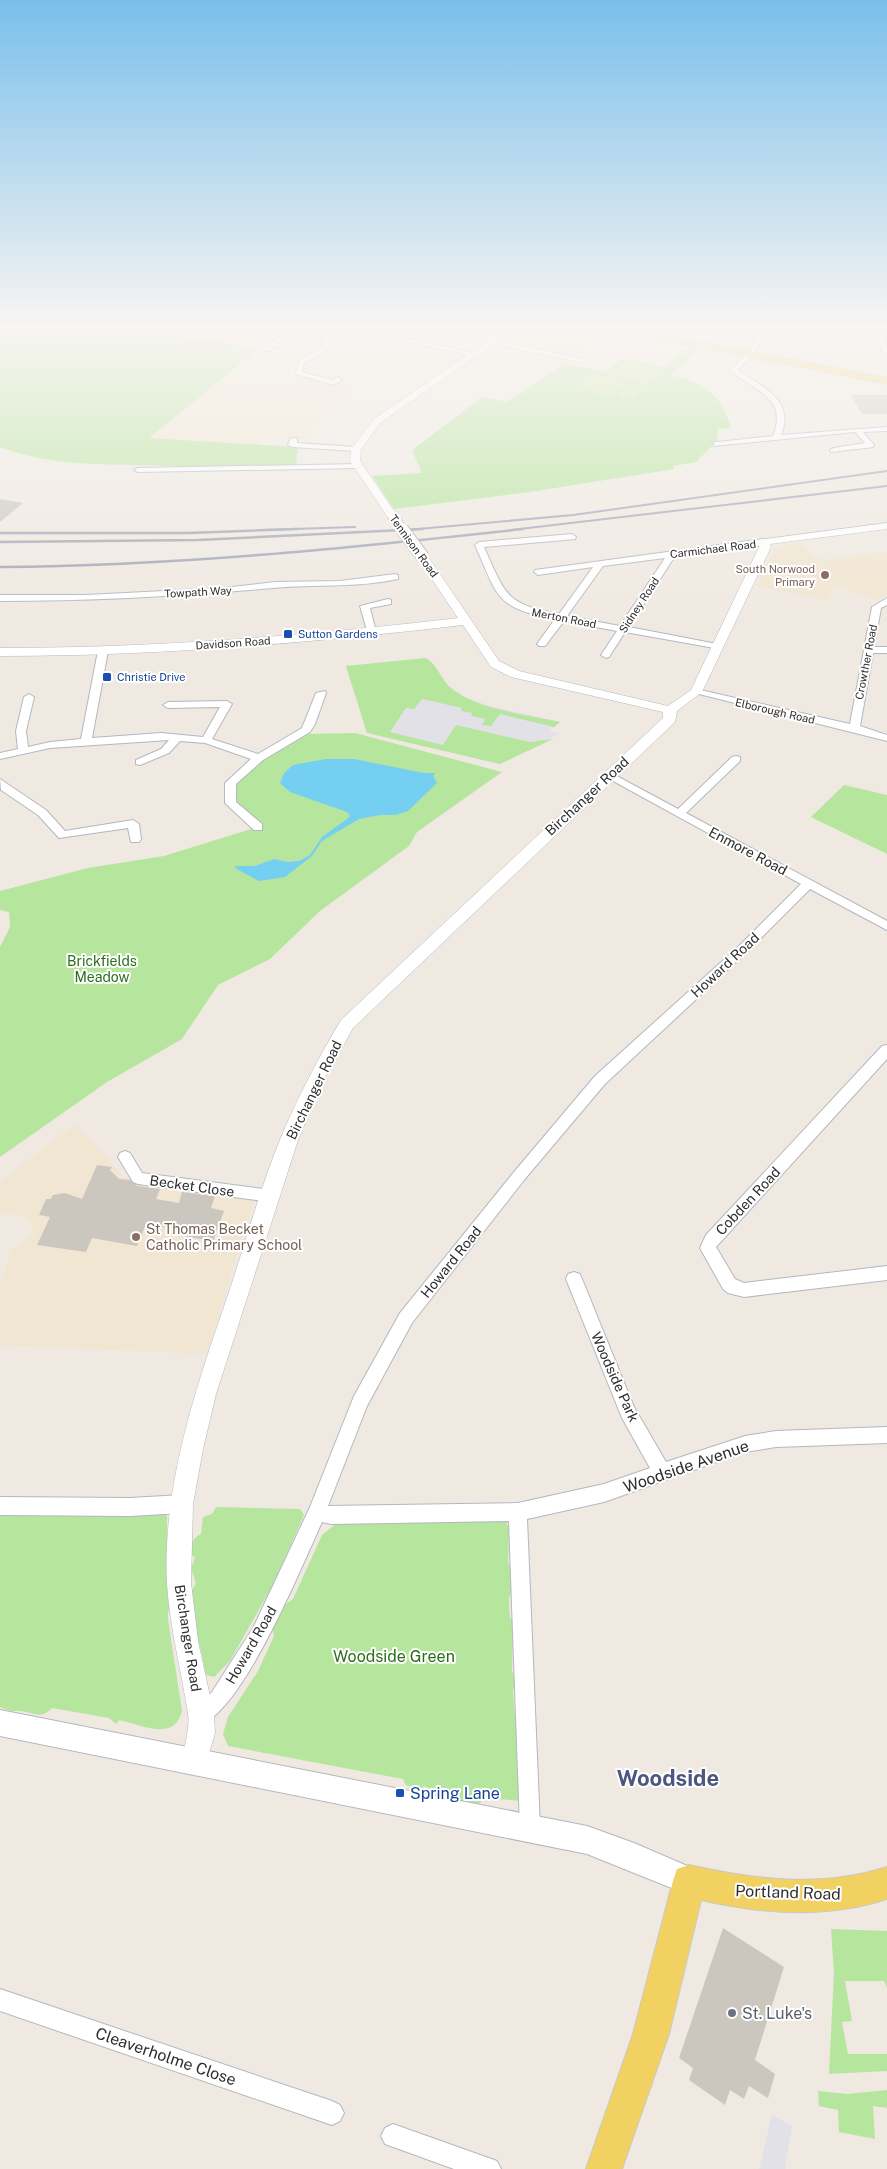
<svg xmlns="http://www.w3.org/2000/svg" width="887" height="2169" font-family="'Public Sans',sans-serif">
	<rect width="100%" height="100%" fill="#efe9e1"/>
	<path fill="#e3e1e8" d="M426 658 446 684 467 698 490 706 560 722 549 731 559 734 500 764 367 733 346 666Z
		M772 2115 792 2126 785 2169H759Z"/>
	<path fill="#f0e6d1" d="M107 323H266L236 344 219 340 99 334Z
		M526 323H577L602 329 581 344 593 347 580 356 502 339Z
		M240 362 298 377 301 381 314 380 354 390 326 410 303 439 265 437 257 445 149 438Z
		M802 543 814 557 826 560 887 551V595L874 600 833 585 827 601 756 586 775 549 786 544Z
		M74 1125 97 1146 123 1177 250 1196 254 1201 207 1354 0 1345V1284L12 1250 33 1235 31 1221 23 1216 0 1213V1182Z"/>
	<path fill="#b6e59e" d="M0 323H40L35 330 219 340 257 350 149 438 298 447 296 465C243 466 191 467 139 465 87 464 50 465 0 447Z
		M690 347 701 349 670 375C703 382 722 393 731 428L717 429 718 440 696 462 673 466 674 469 530 492 394 509 372 476 422 473 412 450 482 397 507 402 565 363 604 372 622 358 665 367Z
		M426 658C438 665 442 682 453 690 483 711 525 714 560 722L554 727 500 714 491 726 482 725 485 719 471 716 472 713 461 711 462 708 422 699 414 709 406 708 390 732 443 745 456 725 530 742 553 739 500 764 367 733 346 666Z
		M355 733 502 772 417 832 409 846 320 911 270 959 218 985 182 1039 107 1082 0 1157V947L10 927 9 912 0 910V891L88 868 164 856 258 827 233 802 225 783 305 734Z
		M844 785 887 795V854L811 817Z
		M216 1507 300 1509 304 1515 276 1578V1583L270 1590 230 1661 214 1677 206 1675 200 1646 196 1644 188 1595C199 1580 196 1586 191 1568L195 1558 192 1555C190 1546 192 1538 201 1534L203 1517 212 1514Z
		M162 1510 167 1516V1575L170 1610 168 1611V1619L182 1711C175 1742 141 1725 119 1720L116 1724 109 1718 52 1708C40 1721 32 1711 19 1711 10 1711 8 1711 0 1707V1515Z
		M505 1519 509 1529 508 1561 512 1572V1591L509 1598 510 1618 513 1620 512 1671 517 1682 513 1690 515 1719 517 1722 516 1749 520 1751 519 1801C507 1799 494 1799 482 1801L474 1808 466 1802 461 1808 455 1805 451 1793 441 1794 424 1786 420 1790 406 1785 403 1779 228 1746 223 1734 228 1717 258 1671 274 1636 272 1628 279 1609 293 1599 322 1535 337 1523Z
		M831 1929 887 1931V1988L884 1981H845L852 2021 842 2022 848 2054H887V2071L829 2074 834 1973Z
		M887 2090V2108L873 2106 875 2139 839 2132 838 2110 819 2106 818 2091 847 2094Z"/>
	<path fill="#c9ec9a" d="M559 342 587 348 578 354 551 348Z
		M626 361 663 370 647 384 608 375Z
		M593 374 628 382 611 396 576 388Z
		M631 383 648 387 634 399 616 396Z"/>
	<path fill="#75cff0" d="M326 759H354L424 773H435L433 776 437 783 408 811 396 815H380L359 819 327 838 321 842 312 856 285 877 259 881 235 868 236 866H255L274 859 288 862 299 861 310 855 322 837 347 819 350 816 347 812 290 792 280 783 284 773 293 765Z"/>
	<path fill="#cbc7bf" d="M851 395H887V414H862Z
		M0 499 23 503 0 522Z
		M97 1165 112 1167 110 1170 119 1179 130 1180 137 1186 160 1189 156 1199 179 1203 182 1192 215 1196 211 1208 224 1211 213 1241 166 1233 168 1228 146 1224 137 1246 92 1238 86 1252 37 1245 50 1217 39 1215 46 1199H51L53 1195 65 1193 82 1199Z
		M723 1928 784 1967 755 2060 775 2074 768 2098 749 2086 744 2099 730 2090 725 2105 689 2080 693 2068 679 2058Z"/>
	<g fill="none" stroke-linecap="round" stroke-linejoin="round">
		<g stroke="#b4b7c1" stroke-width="2">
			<path id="minor" d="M284 323H290L292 329 285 338 271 348 284 351V353L263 350V348L281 336 286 329Z
				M336 323H343L330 334 328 338 331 344 328 349 304 363 302 372 332 380 339 377 342 381 333 385 296 374 299 361 323 347 325 344 322 338 325 332Z
				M763 323H769L754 355 738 370C763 388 795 399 781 435L887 427V431L863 432 874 445 873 447 831 452 830 450 834 448 865 443 855 432 714 446V442H717L773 436C789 396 753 392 730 370L748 354Z
				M870 323H876L887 346V356L884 354Z
				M346 330 376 331 477 354 474 356 376 335 344 333Z
				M492 340 583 359 586 361 583 363 490 343Z
				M291 438H297V443L356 447 360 449 356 451 292 447 288 445Z
				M360 464 361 466 357 468 138 472 134 470 138 468Z
				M572 534 576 537 575 539 484 547C505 594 505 604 559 614L593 567 538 575 534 572 535 570 763 539 767 542 763 545 675 556 629 627 717 644 720 645V649L625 632 609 657 606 658 601 655 617 631 564 621 545 646H539L537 644 555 619C495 608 498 597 475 545L479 542ZM665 558 620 626 567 616 603 566Z
				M395 574 398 575V579C357 588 315 584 273 588 182 596 92 601 0 601V595H86L223 588 275 582 340 581Z
				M887 598V605L881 608 874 647H887V653H873L860 726 887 735V741L691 692 696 689 850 724 872 607Z
				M388 599 391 600V604L370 608 376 632 368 634 360 606Z
				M103 648 108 651 92 738 161 733 203 737 220 707 168 708 163 705 168 702 227 701 232 704 212 739 258 754 302 728 316 693 325 691 326 693 315 724 310 732 263 760 236 784V802L262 824V830H254L225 803V783L251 759 205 743 180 741 169 753 140 765 136 764V760L161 749 169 740 50 748 0 759V753L18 749 16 731 24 697 29 694 34 697 26 731 28 747 50 742 81 739 98 651Z
				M736 756 740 757V761L686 813 887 921V930L810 889 747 952 605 1084 524 1180 412 1323 367 1406 328 1506 518 1503 604 1484 650 1468 622 1418 566 1279 568 1274 574 1272 580 1274 582 1279 634 1407 666 1462 745 1436 776 1431 887 1427V1443L776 1447 745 1452 604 1502 527 1519 540 1828 537 1835 530 1838 523 1835 520 1828 509 1521 331 1524 322 1522C301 1568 245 1706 201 1725L194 1722 191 1715 194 1708 212 1692 253 1628 310 1507 354 1396 400 1313 514 1172 595 1076 739 946 801 884 604 776 609 773 613 774 678 809 732 757Z
				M0 779 46 810 65 831 133 820 139 824 141 839 139 842H131L128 828 59 838 38 815 1 790Z
				M887 1045V1059L716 1247 735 1279 744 1283 887 1266V1280L744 1297 728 1293 723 1289 700 1248 706 1235 882 1046Z
				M125 1151 130 1153 142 1173 271 1190 276 1192 278 1196 276 1200 271 1202 138 1184 133 1182 118 1157 120 1153Z
				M182 1495 188 1498 191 1504 188 1510 182 1513 130 1516 0 1515V1497L130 1498Z
				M0 1989 332 2101 340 2105 344 2113 340 2121 332 2125 0 2011Z
				M393 2124 497 2161 501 2169H454L385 2144 381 2136 385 2128Z"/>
		</g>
		<g stroke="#b4b7c1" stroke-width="1">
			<path id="tertiary" d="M514 323H524L380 423 361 449 360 461 396 514 395 516H387L350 461 351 449 374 419Z
				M887 523V529L770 544 771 547 702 692 677 711 675 722 353 1028 325 1078 299 1137 216 1394 203 1449 193 1504 191 1583 198 1641 214 1715 215 1733 204 1770 195 1774 186 1770C179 1754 191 1733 188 1713 181 1670 170 1628 167 1584 162 1483 198 1382 230 1289 247 1238 261 1185 282 1135 299 1095 319 1057 341 1020L663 718V712L511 677 491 667 463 625C309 643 155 656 0 656V648C154 648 306 636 458 618L417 557 423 554 427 555 499 661 519 671 668 706 691 690 759 547V540Z"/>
		</g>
		<g stroke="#b4b7c1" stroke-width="2">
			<path id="secondary" d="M0 1710 587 1826 634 1843 699 1871 703 1881 699 1891 689 1895 587 1854 0 1736Z"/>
		</g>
		<g stroke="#c9c9c9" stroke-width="2">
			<path id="primary" d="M583 323H605L887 378V384L588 326Z
				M689 1865C754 1880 822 1888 887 1867V1899C827 1919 762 1914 701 1900L669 2034 622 2169H586L633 2034 673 1881 677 1869Z"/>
		</g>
		<use href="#minor" fill="#fff" fill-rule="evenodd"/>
		<use href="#tertiary" fill="#fff" fill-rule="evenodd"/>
		<use href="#secondary" fill="#fff" fill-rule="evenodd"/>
		<use href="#primary" fill="#f2d163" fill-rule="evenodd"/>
		<path stroke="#a3a6b8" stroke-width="2" d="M262 530 355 527
			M407 530 573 515 887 471
			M511 530 887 486"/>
		<path stroke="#a3a6b8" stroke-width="2.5" d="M0 533H188L297 529
			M0 542 198 540 423 529
			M0 567C175 566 349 548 523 529"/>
		<g stroke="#b4b7c1" stroke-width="11" stroke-linecap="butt">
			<path id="tertiary-bridge-far1" d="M391 514 403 530"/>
		</g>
		<g stroke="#b4b7c1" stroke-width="14" stroke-linecap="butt">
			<path id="tertiary-bridge" d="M402 529 423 557"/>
		</g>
		<use href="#tertiary-bridge-far1" stroke="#fff" stroke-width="9"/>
		<use href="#tertiary-bridge" stroke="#fff" stroke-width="12"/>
	</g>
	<linearGradient id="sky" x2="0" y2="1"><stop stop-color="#7abfeb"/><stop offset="0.52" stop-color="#f8f5f2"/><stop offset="1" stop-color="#f8f5f2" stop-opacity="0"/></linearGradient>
	<rect width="887" height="627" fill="url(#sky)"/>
	<g fill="#8d6e63" stroke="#fff" stroke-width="2">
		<circle cx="825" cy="575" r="5"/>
		<circle cx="136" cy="1237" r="5"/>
	</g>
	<g fill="#1a4fb4" stroke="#fff" stroke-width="2">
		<rect x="283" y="629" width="10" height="10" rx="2.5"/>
		<rect x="102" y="672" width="10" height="10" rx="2.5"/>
		<rect x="395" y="1788" width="10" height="10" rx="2.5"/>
	</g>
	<circle fill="#6b7280" stroke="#fff" stroke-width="2" cx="732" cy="2013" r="5"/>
	<g text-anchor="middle" stroke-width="4" stroke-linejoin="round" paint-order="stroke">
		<g font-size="11" fill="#2e2e2e" stroke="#fff">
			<text transform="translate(414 546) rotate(54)" y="4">Tennison Road</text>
			<text transform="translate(713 549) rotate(-7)" y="4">Carmichael Road</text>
			<text transform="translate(198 592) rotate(-3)" y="4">Towpath Way</text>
			<text transform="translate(639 605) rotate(-57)" y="4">Sidney Road</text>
			<text transform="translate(564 618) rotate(11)" y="4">Merton Road</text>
			<text transform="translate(233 643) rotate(-4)" y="4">Davidson Road</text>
			<text transform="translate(866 662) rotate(-79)" y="4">Crowther Road</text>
			<text transform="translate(775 711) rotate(13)" y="4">Elborough Road</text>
		</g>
		<g font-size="11" fill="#785e54" stroke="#fff" text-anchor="end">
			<text x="815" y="573">South Norwood<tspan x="815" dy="13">Primary</tspan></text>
		</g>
		<g font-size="11" fill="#164399" stroke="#fff" text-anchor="start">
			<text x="298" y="638">Sutton Gardens</text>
			<text x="117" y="681">Christie Drive</text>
		</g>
		<g font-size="14" fill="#2e2e2e" stroke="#fff">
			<text transform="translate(587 796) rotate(-43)" y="5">Birchanger Road</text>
			<text transform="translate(748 851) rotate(28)" y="5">Enmore Road</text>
			<text transform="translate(725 965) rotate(-43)" y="5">Howard Road</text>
			<text transform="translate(314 1090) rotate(-64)" y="5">Birchanger Road</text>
			<text transform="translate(192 1186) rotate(8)" y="5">Becket Close</text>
			<text transform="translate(748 1201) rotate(-47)" y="5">Cobden Road</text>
			<text transform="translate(451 1262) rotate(-51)" y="5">Howard Road</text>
			<text transform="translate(615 1377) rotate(66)" y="5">Woodside Park</text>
			<text transform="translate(188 1638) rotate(81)" y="5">Birchanger Road</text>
			<text transform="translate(251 1645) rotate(-60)" y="5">Howard Road</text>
		</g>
		<g font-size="14" fill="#2c6e1b" stroke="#fff">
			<text x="102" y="966">Brickfields<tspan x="102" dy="16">Meadow</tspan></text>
		</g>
		<g font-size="14" fill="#785e54" stroke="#fff" text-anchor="start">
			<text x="146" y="1234">St Thomas Becket<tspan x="146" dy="16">Catholic Primary School</tspan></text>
		</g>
		<g font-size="16" fill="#2e2e2e" stroke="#fff">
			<text transform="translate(686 1466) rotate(-19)" y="6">Woodside Avenue</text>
			<text transform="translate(788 1892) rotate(2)" y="6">Portland Road</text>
			<text transform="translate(166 2056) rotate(19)" y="6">Cleaverholme Close</text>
		</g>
		<g font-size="16" fill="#2c6e1b" stroke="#fff">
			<text x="394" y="1662">Woodside Green</text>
		</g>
		<g font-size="16" fill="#164399" stroke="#fff" text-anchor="start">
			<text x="410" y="1799">Spring Lane</text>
		</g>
		<g font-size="16" fill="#5b616d" stroke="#fff" text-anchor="start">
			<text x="742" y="2019">St. Luke's</text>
		</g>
		<g font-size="22" font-weight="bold" fill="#4d5680" stroke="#fff">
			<text x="668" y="1786">Woodside</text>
		</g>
	</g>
</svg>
